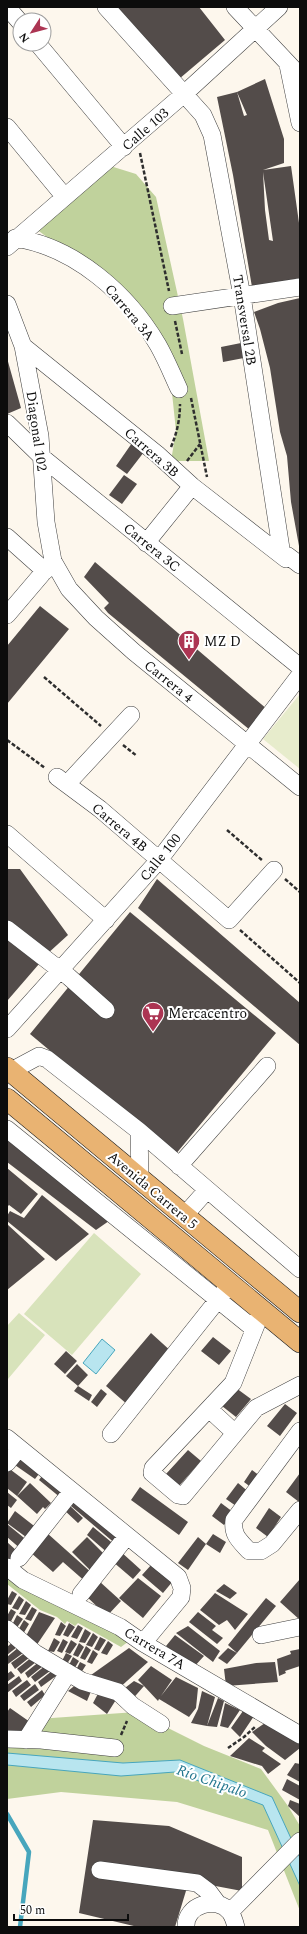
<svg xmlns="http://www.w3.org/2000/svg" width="307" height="1934" font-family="Spectral,serif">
	<rect width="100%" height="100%" fill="#fdf7ed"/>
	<path fill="#d8e3bb" d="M94 1233 141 1274 72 1355 24 1314Z
		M19 1313 45 1335 8 1379 7 1326Z"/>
	<path fill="#c0d29c" d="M107 165 136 174 156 197 183 319 209 461H171L176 431 172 393 145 330 78 260 32 226Z
		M7 1574 133 1638 121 1647 78 1623 75 1626 67 1621 65 1624 57 1617 40 1610 7 1584Z
		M136 1712 204 1746 261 1769 288 1806 300 1826V1911L268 1830 177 1802 61 1792 7 1799V1726L38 1719Z"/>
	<path fill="#e7eccc" d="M300 694V769L263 739Z"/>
	<path fill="#b8e5ef" stroke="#47a6bd" d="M102 1339 115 1350 96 1374 83 1363Z
		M7 1753 123 1763 180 1760 272 1797 300 1858V1886L263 1805 175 1772 121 1776 7 1765Z"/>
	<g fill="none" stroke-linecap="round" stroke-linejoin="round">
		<path stroke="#47a6bd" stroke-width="4.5" d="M7 1814 29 1852 20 1927"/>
	</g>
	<path fill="#534c4a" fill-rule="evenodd" d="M114 7H199L225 40 179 79 131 22 128 25Z
		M265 79 284 139V163L263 170 291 166 300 230V278L252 287 233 175 217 97 237 92 244 116 247 115 237 92ZM263 172 273 241 269 240 265 210Z
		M300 298V546H299L291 502 287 456 280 432 270 368 260 329 254 312 278 303Z
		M246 342 249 357 223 362 221 347Z
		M7 358 21 408 7 414Z
		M132 443 144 452 127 474 116 466Z
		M124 475 137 484 122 504 109 495Z
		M95 562 268 710 250 730 108 613 104 608 109 603 84 577Z
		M40 606 69 629 7 704V646Z
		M7 869H20L68 935 46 955 7 926Z
		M157 879 300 1003V1045L138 908Z
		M130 912 276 1033 175 1155 30 1034Z
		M7 937 39 964 7 1001Z
		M7 1132 119 1214 96 1230 7 1162Z
		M7 1168 38 1194 21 1214 9 1205 7 1207Z
		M42 1195 89 1234 56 1261 7 1221V1216L10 1211 24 1218Z
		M7 1224 45 1259 7 1290Z
		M151 1333 173 1353 128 1405 106 1386Z
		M213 1337 231 1351 219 1365 201 1351Z
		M66 1351 77 1361 65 1374 54 1364Z
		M77 1364 88 1375 78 1386 66 1376Z
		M78 1386 92 1395 89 1401 74 1391Z
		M236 1388 251 1399 236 1417 222 1406Z
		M101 1389 107 1394 97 1407 91 1402Z
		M285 1404 297 1413 280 1436 267 1426Z
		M188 1450 201 1461 179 1486 166 1474Z
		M19 1453 42 1470 35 1479 12 1463Z
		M7 1467 27 1482 17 1496 7 1488Z
		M252 1470 264 1479 256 1491 244 1482Z
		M45 1472 68 1490 61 1498 39 1480Z
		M300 1473V1500L299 1502 286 1492Z
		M30 1483 51 1503 45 1509 43 1507 37 1514 17 1496Z
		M238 1483 250 1493 239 1508 226 1499Z
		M140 1487 188 1522 179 1535 131 1500Z
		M7 1492 17 1500 11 1508 7 1505Z
		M75 1500 122 1539 117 1545 71 1506Z
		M221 1503 233 1512 224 1525 212 1516Z
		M68 1504 83 1518 78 1523 63 1509Z
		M269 1508 281 1517 268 1537 256 1528Z
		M15 1511 38 1529 30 1540 7 1523Z
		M7 1524 29 1542 22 1550 7 1537Z
		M93 1527 116 1546 109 1554 87 1535Z
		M47 1533 94 1575 87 1583 63 1562 53 1572 30 1552Z
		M213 1534 226 1542 220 1553 206 1544Z
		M87 1537 109 1559 94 1574 72 1552Z
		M198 1537 206 1544 188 1570 178 1563Z
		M7 1542 17 1551 7 1562Z
		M120 1551 141 1570 133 1579 112 1561Z
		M152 1564 173 1581 163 1593 142 1575Z
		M138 1578 161 1596 143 1618 119 1598Z
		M300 1579V1620L280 1602Z
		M99 1581 121 1601 107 1616 85 1595Z
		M224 1584 237 1593 230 1599 216 1591Z
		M12 1591 17 1594 11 1605 7 1604V1600Z
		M215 1593 248 1614 235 1630 227 1620 219 1625 200 1610Z
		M19 1596 24 1600 18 1610 12 1608Z
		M266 1598 276 1606 237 1653 228 1645Z
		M26 1601 31 1605 25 1615 19 1614Z
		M32 1607 37 1610 31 1621 25 1619Z
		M11 1609 16 1612 10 1623 7 1622V1616Z
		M39 1612 55 1618 36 1646 26 1636Z
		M198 1612 216 1626 212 1630 223 1638 217 1644 189 1622Z
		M17 1615 23 1619 16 1629 11 1627Z
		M24 1620 29 1624 23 1634 17 1632Z
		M61 1622 66 1626 60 1636 55 1635Z
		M69 1623 75 1627 68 1637 63 1635Z
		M78 1625 83 1628 77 1639 71 1637Z
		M188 1626 220 1651 213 1662 176 1633Z
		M85 1629 91 1633 85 1643 79 1642Z
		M93 1633 98 1637 92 1647 86 1645Z
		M175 1635 204 1656 193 1668 166 1646Z
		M100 1637 106 1640 99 1651 94 1649Z
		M54 1638 60 1642 54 1652 48 1651Z
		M63 1639 68 1642 62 1653 57 1651Z
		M71 1640 77 1644 70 1654 65 1652Z
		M14 1641 17 1647 7 1655V1647Z
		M108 1641 113 1645 107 1655 101 1653Z
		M79 1643 84 1647 78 1657 73 1655Z
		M86 1646 91 1650 85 1660 80 1658Z
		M19 1647 23 1653 8 1664 7 1657Z
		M129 1648 148 1662 117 1690 84 1680Z
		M228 1648 237 1653 227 1664 218 1658Z
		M300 1649V1666L285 1671 286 1673 279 1676 277 1659 291 1654 290 1651Z
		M93 1650 98 1654 92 1664 87 1662Z
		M26 1652 30 1657 15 1669 11 1663Z
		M66 1653 72 1656 65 1667 60 1665Z
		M32 1657 36 1662 21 1674 17 1669Z
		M73 1657 79 1661 73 1671 67 1669Z
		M40 1661 43 1666 28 1678 25 1673Z
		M80 1662 86 1665 79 1676 74 1674Z
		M275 1662 278 1682 226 1686 224 1669 256 1663Z
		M46 1665 50 1671 35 1682 31 1677Z
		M151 1666 172 1680 161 1696 176 1677 198 1688 196 1708 189 1717 159 1699 158 1701 144 1686 130 1702 121 1691 134 1681 144 1686 138 1680Z
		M53 1670 56 1676 41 1687 38 1682Z
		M11 1671 15 1676 7 1682V1674Z
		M19 1676 22 1681 7 1693V1685Z
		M27 1680 31 1685 16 1697 12 1691Z
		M78 1683 92 1689 87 1701 68 1691Z
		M35 1684 39 1690 24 1701 20 1696Z
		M101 1688 119 1695 107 1714 93 1703Z
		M42 1690 45 1695 31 1707 27 1702Z
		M202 1691 215 1697 207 1726 191 1723 198 1709Z
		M218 1698 224 1701 217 1727 207 1726Z
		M225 1703 240 1710 228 1728 220 1726Z
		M10 1708 30 1722 19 1740 7 1732V1712Z
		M243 1711 254 1716 240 1737 231 1728Z
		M265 1723 300 1742V1748L285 1760 266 1746 252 1732Z
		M249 1738 265 1748 262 1751 281 1764 268 1774 262 1766 230 1756Z
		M295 1763 300 1764V1782L287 1775Z
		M287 1779 300 1786V1800L282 1790Z
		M290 1800 300 1804V1817L288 1806Z
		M93 1820 169 1826 242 1857V1891L189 1881 175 1927H138L79 1913Z"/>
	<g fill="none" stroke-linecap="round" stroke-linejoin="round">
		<g stroke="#3f3f3f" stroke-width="18">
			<path id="minor" d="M7 7 20 22
				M106 7 203 115 212 135 242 296 282 555 288 556 300 565
				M235 7 300 76
				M38 44 124 147
				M288 65 300 123
				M7 127 64 196
				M15 238C75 247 128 294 158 345 166 359 172 374 179 389
				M7 247 184 94 279 7
				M7 304 23 346 40 436 46 522 53 561 69 589 96 618 134 652 300 787
				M172 306 300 287
				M23 346 157 454 192 486 286 559
				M7 423 43 458 300 667
				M7 537 45 571
				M146 543 192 486
				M7 615 53 561
				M57 777 100 809 229 920 274 870
				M67 784 131 715
				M7 834 106 920
				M7 929 69 977 106 1010
				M7 1029 159 860 300 675
				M11 1071 39 1056 47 1059 139 1131 300 1269
				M7 1129 254 1329
				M139 1131 140 1178
				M179 1166 267 1066
				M184 1216 207 1190
				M262 1310 233 1383 153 1468 152 1473 178 1495 183 1496 256 1408 300 1385
				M209 1409 235 1433
				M300 1431 234 1520C232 1535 239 1540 249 1551H261L272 1544 300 1510
				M111 1434 224 1292
				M7 1438 178 1577 182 1588 181 1597 143 1643
				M7 1463 19 1448
				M19 1558 72 1491
				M7 1567 23 1580 120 1627 143 1643 300 1735
				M81 1594 127 1536
				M7 1629 35 1653 82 1681 118 1692 133 1706 161 1724
				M261 1635 300 1627
				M7 1739 41 1740 115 1748
				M26 1740 68 1673
				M100 1870 197 1883 209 1892 218 1904
				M230 1912 300 1841
				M186 1927C185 1905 216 1895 230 1912 233 1916 235 1923 236 1927"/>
		</g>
		<g stroke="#1d1d1d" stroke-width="22">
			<path id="major" d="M7 1068 300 1312
				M7 1099 300 1342"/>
		</g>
		<path stroke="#2e2e2e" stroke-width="2.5" stroke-dasharray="4 2" stroke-linecap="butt" d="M140 153 169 291
			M175 321 182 354
			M191 398 207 477
			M171 447C177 433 180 419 180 404
			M187 461 200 444
			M44 677 101 726
			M7 740 45 768
			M123 745 137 756
			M227 830 263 861
			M285 879 300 892
			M240 930 300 983
			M121 1735 127 1721
			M228 1748 244 1737 256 1726"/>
		<use href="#minor" stroke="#fff" stroke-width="17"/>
		<use href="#major" stroke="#e9b372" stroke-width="21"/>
	</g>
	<defs>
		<g id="building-pin" transform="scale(1.15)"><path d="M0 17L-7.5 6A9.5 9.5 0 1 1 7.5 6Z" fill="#ac3553" stroke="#fff"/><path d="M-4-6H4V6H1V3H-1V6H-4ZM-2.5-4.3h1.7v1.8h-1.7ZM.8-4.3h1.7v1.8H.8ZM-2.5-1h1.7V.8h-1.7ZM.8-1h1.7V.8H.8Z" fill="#fff"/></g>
		<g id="supermarket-pin" transform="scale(1.15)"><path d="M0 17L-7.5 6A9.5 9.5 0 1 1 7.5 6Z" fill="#ac3553" stroke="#fff"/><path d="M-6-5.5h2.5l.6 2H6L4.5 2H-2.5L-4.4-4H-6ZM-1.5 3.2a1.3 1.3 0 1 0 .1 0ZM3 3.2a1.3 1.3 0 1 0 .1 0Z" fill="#fff"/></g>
	</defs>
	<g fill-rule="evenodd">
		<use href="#building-pin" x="189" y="641"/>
		<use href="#supermarket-pin" x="153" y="1013"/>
	</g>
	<g text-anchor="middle" stroke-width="4" stroke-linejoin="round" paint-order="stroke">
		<g font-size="14" fill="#0c0c0c" stroke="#fff">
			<text transform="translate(145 129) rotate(-41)" y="5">Calle 103</text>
			<text transform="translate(130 312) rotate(50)" y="5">Carrera 3A</text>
			<text transform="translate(245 320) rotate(81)" y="5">Transversal 2B</text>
			<text transform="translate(37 431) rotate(82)" y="5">Diagonal 102</text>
			<text transform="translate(152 452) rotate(41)" y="5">Carrera 3B</text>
			<text transform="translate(152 547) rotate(39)" y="5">Carrera 3C</text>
			<text transform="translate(169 681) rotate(39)" y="5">Carrera 4</text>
			<text transform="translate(120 827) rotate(40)" y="5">Carrera 4B</text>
			<text transform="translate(160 857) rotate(-51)" y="5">Calle 100</text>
			<text transform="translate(153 1190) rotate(40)" y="5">Avenida Carrera 5</text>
			<text transform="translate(155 1648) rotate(31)" y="5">Carrera 7A</text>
		</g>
		<g font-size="14" fill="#0c0c0c" stroke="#fff" text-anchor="start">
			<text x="204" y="646">MZ D</text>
			<text x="168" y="1018">Mercacentro</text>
		</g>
		<g font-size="15" font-style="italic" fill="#24778f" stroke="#fff">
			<text transform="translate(212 1781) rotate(19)" y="5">Río Chipalo</text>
		</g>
	</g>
	<rect width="307" height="1934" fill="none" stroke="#0c0c0c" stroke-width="16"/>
	<g transform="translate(32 32) rotate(234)"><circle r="19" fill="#ffffff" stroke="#9e9e9e"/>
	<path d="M0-3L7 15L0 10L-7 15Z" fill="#ac3553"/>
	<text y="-6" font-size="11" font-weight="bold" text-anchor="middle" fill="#0c0c0c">N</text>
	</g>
	<path d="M14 1914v6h114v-6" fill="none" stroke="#0c0c0c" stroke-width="2"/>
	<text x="20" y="1914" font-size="12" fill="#0c0c0c" stroke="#ffffff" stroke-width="3" paint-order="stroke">50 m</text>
</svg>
